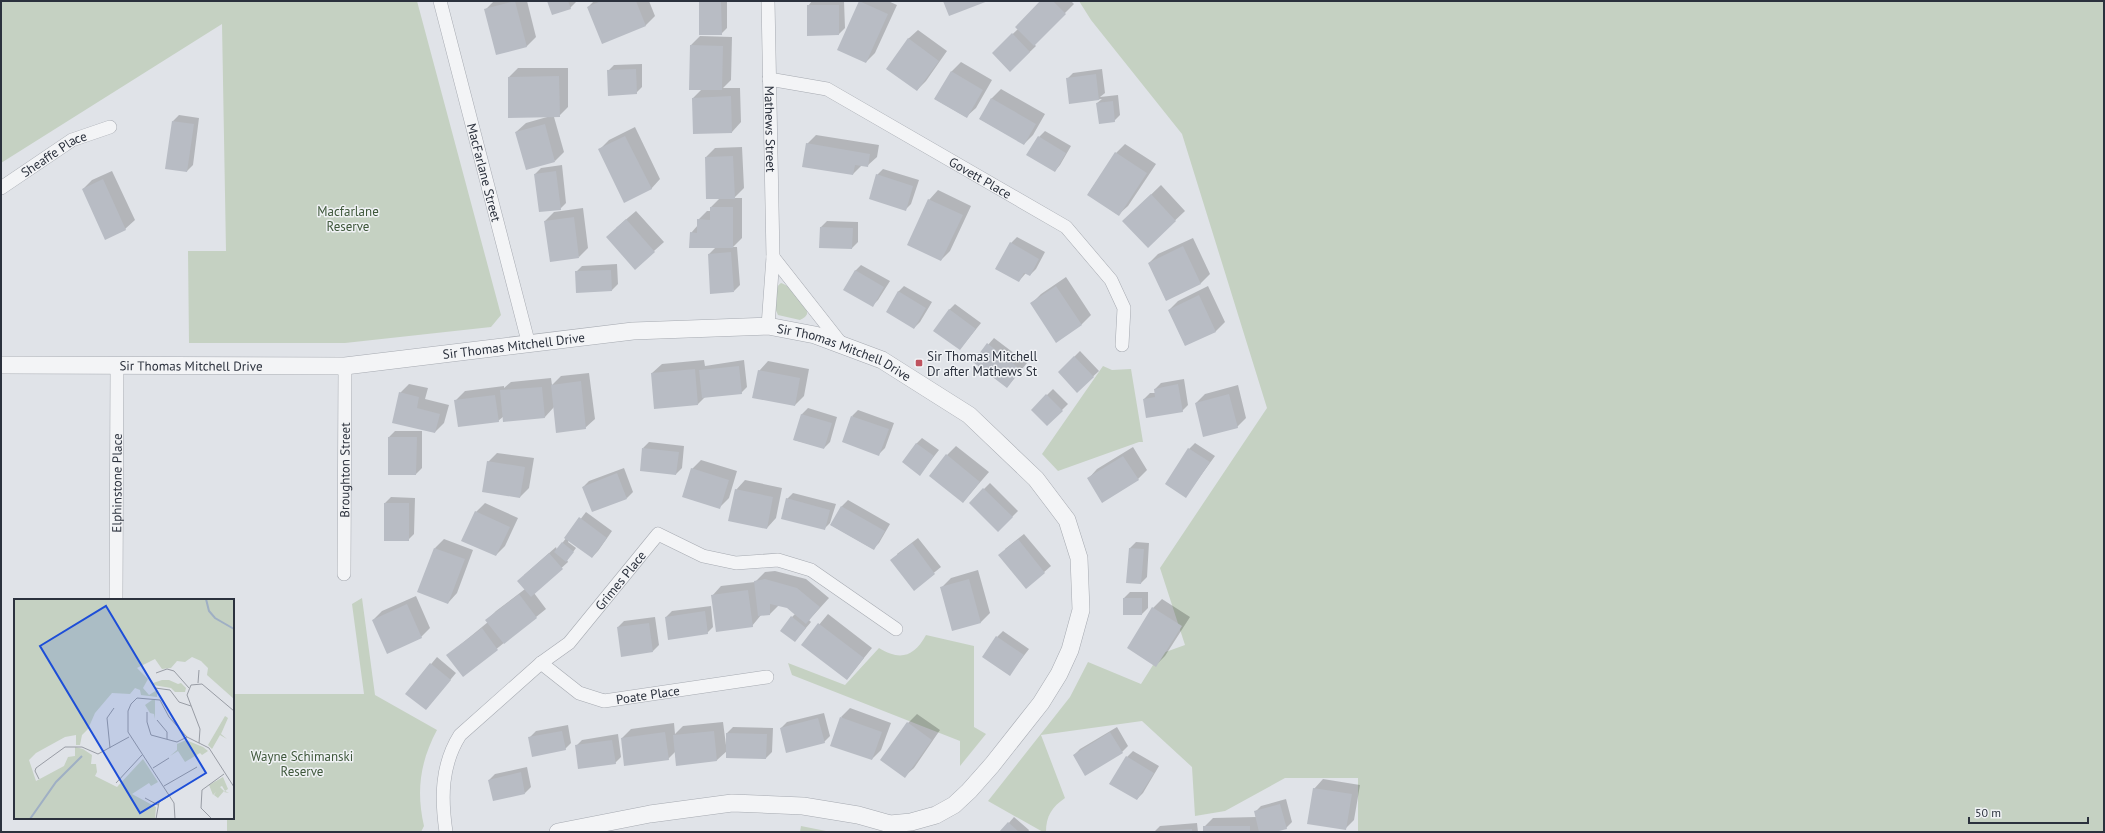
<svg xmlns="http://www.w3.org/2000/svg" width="2105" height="833" font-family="'PT Sans',sans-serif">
	<rect width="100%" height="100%" fill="#e0e3e8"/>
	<path fill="#c5d1c2" d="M1 1H417L501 315 491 327 345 343H189L188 251H226L222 24 1 163Z
		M1079 1H2104V832H1358V778H1285L1225 811 1195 816 1192 767 1142 721 1041 735 1065 798C1052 807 1046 816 1046 832H1043L988 801 1070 697 1088 662 1141 684 1160 654 1185 645 1160 568 1267 408 1182 134 1091 20Z
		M781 283C788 284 809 306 807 314 806 317 802 319 800 320L778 315C773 307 773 288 781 283Z
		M1103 366 1112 370 1131 369 1143 442H1139L1058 471 1042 454Z
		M362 598 375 695 437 730C420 762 416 791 424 826L421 832H227V818H233V694H364L352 604Z
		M926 635 974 646V727L986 734 960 766V741L792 675 788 663 845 685 879 648C900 661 914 657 926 635Z
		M801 826 831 832H800Z"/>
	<path fill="#0003" d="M494 1H527L536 37 527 46 497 54 485 10Z
		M548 1H576V2L570 8Z
		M594 1H649L655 16 646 25 603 42 588 7Z
		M700 1H727V28L721 34Z
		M812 1H844L845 28 839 34 808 6Z
		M860 1H888L897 5 875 53 866 62Z
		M1042 1H1071L1074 4 1034 44 1036 46 1010 71 999 47 1018 29Z
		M918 30 947 51 926 81 917 90 908 39Z
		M700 36 732 37 731 80 723 88H740L741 122 732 132 693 98 702 89 691 45Z
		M961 62 992 80 976 108 966 117 935 99 952 71Z
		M642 64V87L636 93 608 71 614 65Z
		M518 68H568V107L559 116 554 117 564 152 555 161 516 132 526 123 547 117 509 77Z
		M1102 69 1105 93 1100 97 1118 95 1120 115 1114 121 1097 103 1102 99 1070 103 1067 79 1073 73Z
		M1001 89 1045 114 1033 135 1024 144 980 119 992 98Z
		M179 115 199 118 193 165 187 171 173 121Z
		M635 127 660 179 651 189 600 149 609 140Z
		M1045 131 1071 146 1060 165 1055 171 1039 137Z
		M816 135 879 145 877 157 867 166 862 165 853 174 807 144Z
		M1125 144 1156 164 1128 206 1118 215 1088 194 1116 153Z
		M742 147 744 188 734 198H742V238L733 247H737L740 285 734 291 709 254 716 247 691 233 698 225V220L707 211H711V207L720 198 706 157 715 148Z
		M562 165 566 203 560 209 535 174 541 168Z
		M883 169 919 180 911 204 905 210 877 175Z
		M112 171 135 220 125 229 83 189 92 180Z
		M1161 185 1185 211 1148 246 1133 212Z
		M938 190 971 206 950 251 941 260 929 200Z
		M583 208 588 248 579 257 545 221 554 212Z
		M636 211 664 242 635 268 616 228Z
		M827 221 858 222V242L852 248 820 247 821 227Z
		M1017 237 1045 252 1036 269 1030 275 1026 273 1019 281 1011 243Z
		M1193 238 1210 274 1201 283 1166 300 1149 263 1158 254Z
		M617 264 618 284 612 290 576 272 582 266Z
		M861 265 890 281 878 300 872 306 855 271Z
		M1066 277 1091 315 1082 324 1057 341 1032 303 1041 294Z
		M904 286 932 302 920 322 914 328 898 292Z
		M1208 286 1225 322 1216 331 1185 345 1169 310 1178 301Z
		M955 304 981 323 960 349 949 310Z
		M994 338 1027 363 1007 387 974 361Z
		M1080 351 1099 371 1077 391 1059 372Z
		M704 360 705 366 744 360 747 387 741 393 705 397 698 404 655 408 652 373 662 364Z
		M768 361 809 369 804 396 795 405 759 371Z
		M589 373 595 419 585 428 554 407 545 417 504 416 498 421 456 400 465 391 504 386V388L511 382 551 378 552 385 561 376Z
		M1184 379 1188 405 1182 411 1144 399 1150 393H1155V389L1161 383Z
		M409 384 428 388 425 399 449 405 444 423 435 432 400 393Z
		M1238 385 1246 418 1237 427 1196 403 1205 394Z
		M1053 389 1068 404 1047 425 1032 410Z
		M808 408 837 417 830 442 824 448 794 440 802 414Z
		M858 410 894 423 885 448 879 454 852 416Z
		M395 431H422V468L416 474H389V437Z
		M922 438 939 450 920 474 916 444Z
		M649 442 684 446 682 468 676 474 643 448Z
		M1195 443 1215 456 1186 496 1189 449Z
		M956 446 989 472 963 502 947 455Z
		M1133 447 1147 470 1138 479H1088L1097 469Z
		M497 453 534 458 529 488 520 497 488 462Z
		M701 460 737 471 729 498 720 507 692 469Z
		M624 468 633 492 627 498 583 487 589 481Z
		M745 480 782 488 776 518 767 528 736 490Z
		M990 483 1018 511 998 531 970 503Z
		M793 493 836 504 830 523 824 529 787 499Z
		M391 497 415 498 414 534 408 540 385 503Z
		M848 500 890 524 879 543 873 549 831 525 842 506Z
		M485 503 518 518 505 546 496 555 476 512Z
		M586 512 612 531 598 551 592 557 569 540 568 542 576 548 567 560 568 562 534 593 546 609 463 676 448 655 488 622 487 620 496 611 525 589 524 575 556 547 557 550Z
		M1024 534 1051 566 1026 588 1005 549Z
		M918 538 941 567 914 589 897 554Z
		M444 539 473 550 457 593 448 603 435 548Z
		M1136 542 1149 543 1147 577 1141 583 1130 548Z
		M978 570 990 613 981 622 953 630 942 587 951 578Z
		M775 571 806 579 829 598 809 620 811 622 795 641 792 617 795 614 787 607 779 605 770 614 761 615 752 626 712 596 721 586 755 582 765 572Z
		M1130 592H1148V608L1142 614 1124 598Z
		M416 596 430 628 421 637 373 620 382 611Z
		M1162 599 1190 617 1165 656 1156 665 1153 608Z
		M711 606 713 627 707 633 666 617 672 611Z
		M828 614 872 648 847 679 803 644Z
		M655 617 659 645 653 651 618 627 624 621Z
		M1003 631 1029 649 1009 675 997 637Z
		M437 657 456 673 426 709 407 693Z
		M850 708 891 723 881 750 872 759 841 717Z
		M824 713 830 736 824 742 781 728 787 722Z
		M917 714 940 730 914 768 904 777 908 723Z
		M723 722 726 745 727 733 733 727 773 728 772 752 766 758 727 751 717 760 677 765 675 752 668 759 622 738 631 729 674 723 675 734 683 726Z
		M568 725 571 743 565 749 530 737 536 731Z
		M1117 727 1128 746 1122 752 1074 755 1080 749Z
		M618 734 621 757 615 763 576 746 582 740Z
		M1133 751 1159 766 1143 793 1137 799 1127 757Z
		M527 767 531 787 525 793 489 780 495 774Z
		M1323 779 1360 785 1354 820 1345 829 1314 789Z
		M1286 799 1292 822 1286 828 1272 832H1260L1259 829V832H1204V827L1213 818 1256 817 1255 812 1261 806Z
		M1014 817 1029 830 1028 832H1001Z
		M1197 823 1198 832H1154L1160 826Z"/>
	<path fill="#b8bcc4" d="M515 1 527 47 496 55 484 9Z
		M547 1H568L571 9 552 15Z
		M601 1H636L646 26 602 44 587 7Z
		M699 1H721L722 35H699Z
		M859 1 888 14 866 63 837 50Z
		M943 1H988L949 16Z
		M1040 1H1053L1066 14 1034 46 1015 27Z
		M807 5H839V35L807 36Z
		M1012 33 1030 52 1010 72 992 53Z
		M908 38 939 61 917 91 886 69Z
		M690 45 723 46 722 90H689Z
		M636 69 637 94 608 96 607 70Z
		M951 71 983 90 967 118 934 99Z
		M1096 74 1099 100 1069 104 1066 78Z
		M559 76 560 117 508 118V77Z
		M731 96 732 133 693 134 692 98Z
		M991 98 1036 124 1024 145 979 119Z
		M1113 101 1115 122 1099 124 1096 103Z
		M172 121 194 124 187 172 165 169Z
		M545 124 555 162 526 170 515 132Z
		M625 136 652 189 624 203 598 149Z
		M1038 136 1066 153 1055 172 1026 155Z
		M806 143 870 154 868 167 855 165 853 175 802 167Z
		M1115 152 1147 173 1119 216 1087 195Z
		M733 156 735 199H706L705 157Z
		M556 171 561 210 539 212 534 174Z
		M876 174 913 186 906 211 869 199Z
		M103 179 126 230 105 240 82 189Z
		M1151 194 1176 221 1148 248 1122 221Z
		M928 199 963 215 941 261 907 245Z
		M710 207H733V248H689L690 232 697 233V219L710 220Z
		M574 217 579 258 550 262 544 221Z
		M626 219 655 252 635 270 606 237Z
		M820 227 853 228 852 249 819 248Z
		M1010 242 1039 259 1030 276 1024 273 1019 282 995 269Z
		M1183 246 1201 284 1166 301 1148 263Z
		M731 252 734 292 710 294 708 254Z
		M611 270 612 291 576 293 575 271Z
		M855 270 884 287 873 307 843 290Z
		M1056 286 1082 325 1056 343 1030 303Z
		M898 291 926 308 914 329 886 312Z
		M1199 295 1216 332 1185 346 1168 310Z
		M949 309 976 329 960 350 933 331Z
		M987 343 1021 370 1007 388 973 362Z
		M1074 356 1094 377 1077 393 1058 372Z
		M739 366 742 394 702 398 699 370Z
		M695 369 698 405 654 409 651 373Z
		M758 370 800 378 795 406 752 398Z
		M581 381 586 429 556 433 551 385Z
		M1178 384 1183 412 1146 418 1143 399 1155 397 1154 389Z
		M542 387 545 418 503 422 500 390Z
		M399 392 419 397 417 408 440 414 435 433 392 423Z
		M1046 394 1063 411 1047 426 1031 410Z
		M1229 394 1238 428 1203 437 1195 403Z
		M495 395 499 422 458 427 454 400Z
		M801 414 832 423 824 449 793 440Z
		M851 416 889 429 879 456 842 442Z
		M388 437H417L416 475H388Z
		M916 443 934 456 920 476 902 462Z
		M642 448 679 452 676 475 640 471Z
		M1188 448 1210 462 1186 498 1165 484Z
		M946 454 980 482 963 503 929 476Z
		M1123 456 1139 480 1102 503 1087 478Z
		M487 461 525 467 520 498 482 492Z
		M691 468 729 480 720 509 682 497Z
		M617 473 627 499 592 512 582 487Z
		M983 488 1013 517 998 532 969 503Z
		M735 489 773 497 767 529 728 521Z
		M786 498 830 510 825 530 781 519Z
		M384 503H409V541H384Z
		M841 506 885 531 874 550 830 525Z
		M475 511 510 527 496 556 461 541Z
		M579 517 607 538 592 558 564 538Z
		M1018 539 1045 573 1026 589 998 555Z
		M562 542 574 552 566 562 554 552Z
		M912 543 935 574 914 591 890 560Z
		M434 548 465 559 448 604 417 592Z
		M1129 548 1144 549 1141 584 1126 583Z
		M549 553 563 569 531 597 517 581Z
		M765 579 797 588 820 607 806 624 787 608 770 604V615L758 616 754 581Z
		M969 579 981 623 952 631 940 587Z
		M748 590 753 627 716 632 711 595Z
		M519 594 537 618 504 644 485 620Z
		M1123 598H1142V615H1123Z
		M407 604 422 638 387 654 372 620Z
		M1152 607 1182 626 1156 667 1127 648Z
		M705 611 708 634 668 640 665 617Z
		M791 616 806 628 795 642 780 631Z
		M649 623 653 652 621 657 617 627Z
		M818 623 864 658 847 680 801 645Z
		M482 628 498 650 463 677 446 655Z
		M996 636 1024 655 1010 676 982 657Z
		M430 663 451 680 426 710 405 694Z
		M840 717 882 732 872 760 830 746Z
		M818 718 825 743 786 753 780 728Z
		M907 722 932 740 905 778 880 760Z
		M562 731 566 750 532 757 528 737Z
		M714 731 717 761 676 766 673 735Z
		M665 732 669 760 624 766 621 738Z
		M1110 732 1123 753 1085 776 1073 755Z
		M726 733 767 734 766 759 726 758Z
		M612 740 616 764 578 769 575 745Z
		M1126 756 1154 773 1137 800 1109 784Z
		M521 772 525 794 493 801 488 780Z
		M1313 788 1352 794 1346 830 1307 824Z
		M1280 804 1287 829 1275 832H1259L1254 811Z
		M1008 822 1019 832H999Z
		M1203 826H1250V832H1203Z
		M1192 829V832H1159V831Z"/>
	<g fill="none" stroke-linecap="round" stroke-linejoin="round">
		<g stroke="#a6aab1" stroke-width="14">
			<g id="minor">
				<path id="s1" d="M440 1 529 345"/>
				<path id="s2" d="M768 1 773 257 768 326"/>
				<path id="s3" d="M769 79 827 89 1066 227 1111 280 1124 308 1122 345"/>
				<path id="s4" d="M1 188 72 140 110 127"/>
				<path d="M773 257 843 346"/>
				<path id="s5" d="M344 574 345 366"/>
				<path id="s6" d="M116 600 117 366"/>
				<path id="s7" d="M541 663 579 693 604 701 767 677"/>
				<path id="s8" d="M446 832C441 798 441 765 460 735L541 663 569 643 658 534 703 556 736 563 778 560 811 570 896 629"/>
			</g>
		</g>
		<g stroke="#a6aab1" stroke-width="18">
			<g id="tertiary">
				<path id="s9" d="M1 365 345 366 633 331 768 326 815 335 882 360 969 415 1036 479 1067 520 1079 558 1081 610 1070 650 1059 674 1041 703 992 765 969 791 954 805 936 815 911 822 890 824 858 815 803 806 732 803 650 814 558 832"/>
			</g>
		</g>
		<use href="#minor" stroke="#f3f4f6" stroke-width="13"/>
		<use href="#tertiary" stroke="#f3f4f6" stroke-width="17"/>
	</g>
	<rect fill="#bf535f" stroke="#f0f2f5" stroke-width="1.5" x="915" y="359" width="8" height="8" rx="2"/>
	<g text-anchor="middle" stroke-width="3" stroke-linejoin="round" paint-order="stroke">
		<g font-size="13" fill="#2b313d" stroke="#f0f2f5">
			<text dy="5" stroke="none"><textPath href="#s2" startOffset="128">Mathews Street</textPath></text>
			<text dy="5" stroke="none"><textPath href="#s4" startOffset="63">Sheaffe Place</textPath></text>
			<text dy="5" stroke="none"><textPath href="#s1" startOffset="177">MacFarlane Street</textPath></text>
			<text dy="5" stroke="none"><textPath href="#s3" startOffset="236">Govett Place</textPath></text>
			<text dy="5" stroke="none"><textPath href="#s9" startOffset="514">Sir Thomas Mitchell Drive</textPath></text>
			<text dy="5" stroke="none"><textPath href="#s9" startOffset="850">Sir Thomas Mitchell Drive</textPath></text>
			<text dy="5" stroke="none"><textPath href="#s9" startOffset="190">Sir Thomas Mitchell Drive</textPath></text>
			<text dy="5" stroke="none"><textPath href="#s5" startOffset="104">Broughton Street</textPath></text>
			<text dy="5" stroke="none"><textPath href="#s6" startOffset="117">Elphinstone Place</textPath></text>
			<text dy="5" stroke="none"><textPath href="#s8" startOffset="324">Grimes Place</textPath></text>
			<text dy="5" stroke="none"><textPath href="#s7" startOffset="119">Poate Place</textPath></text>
		</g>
		<g font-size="13" fill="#3e573a" stroke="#f0f2f5">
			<text x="348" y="216">Macfarlane<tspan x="348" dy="15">Reserve</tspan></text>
			<text x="302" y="761">Wayne Schimanski<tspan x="302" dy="15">Reserve</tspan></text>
		</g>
		<g font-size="13" fill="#2b313d" stroke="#f0f2f5" text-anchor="start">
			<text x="927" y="361">Sir Thomas Mitchell<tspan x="927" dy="15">Dr after Mathews St</tspan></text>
		</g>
	</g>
	<g transform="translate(14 599)">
		<rect width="220" height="220" fill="#e0e3e8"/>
		<path d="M0 0H220V100L193 76 194 69 187 62 178 58 171 63 163 62 157 69 148 70 141 60 123 69 134 80 129 89 135 96 143 91V98L127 96 126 91 121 89 116 95 98 94 81 114 74 130 68 136 66 146H62V136L51 138 22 154 15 161 22 182 50 167 54 158 61 157V148L69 150 78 156 77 165H82L83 173 81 177 103 188 129 160 144 183 137 187 135 184 118 195 142 208 141 220H0ZM148 81H155L164 85 167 84 172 89 171 93H161L157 89 139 86V84ZM138 101H141V120L140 115 136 114 131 106ZM211 117 214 119 207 135 213 140 206 136 198 150 194 146ZM172 141 189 148 194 152 188 156 186 154 171 163 164 152 156 157 163 151V145ZM209 178 214 190 211 192 215 194 210 193 211 192 208 187 206 188 210 192 204 199 200 196 202 193 199 196 195 186Z" fill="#c5d1c2"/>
		<path fill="none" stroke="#9fafc4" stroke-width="2" d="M192 0 195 12 201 19 220 30M16 220 42 183 68 157"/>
		<path fill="none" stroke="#989ca4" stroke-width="1" d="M142 74 153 70 160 72 175 89M184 84 185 71M141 89 156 91 165 103 177 107M133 113V123L137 136 163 143 173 138M143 121 153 133V140M185 144 186 130 173 96 177 86 188 85 220 112M96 149 93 119 100 109M139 169 155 159M25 180 21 172 22 169 51 148H68L84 155 115 138M102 184 128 156M150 187 183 168M131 199 144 206M142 220 145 203 155 197M161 220 160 204 114 133V112L117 105 123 99 146 101 155 118 173 138 195 149 220 188M198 220 187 209 188 191 210 175"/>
		<path fill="#1d4ed8" fill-opacity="0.15" stroke="#1d4ed8" stroke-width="2" d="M92 7 192 174 126 214 26 47Z"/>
		<rect width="220" height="220" fill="none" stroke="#2b313d" stroke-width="2"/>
	</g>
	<rect width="2105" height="833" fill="none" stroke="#2b313d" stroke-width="4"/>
	<path d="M1969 817v6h119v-6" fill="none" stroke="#2b313d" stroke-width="2"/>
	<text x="1975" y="817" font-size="12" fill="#2b313d" stroke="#f0f2f5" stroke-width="3" paint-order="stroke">50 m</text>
</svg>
